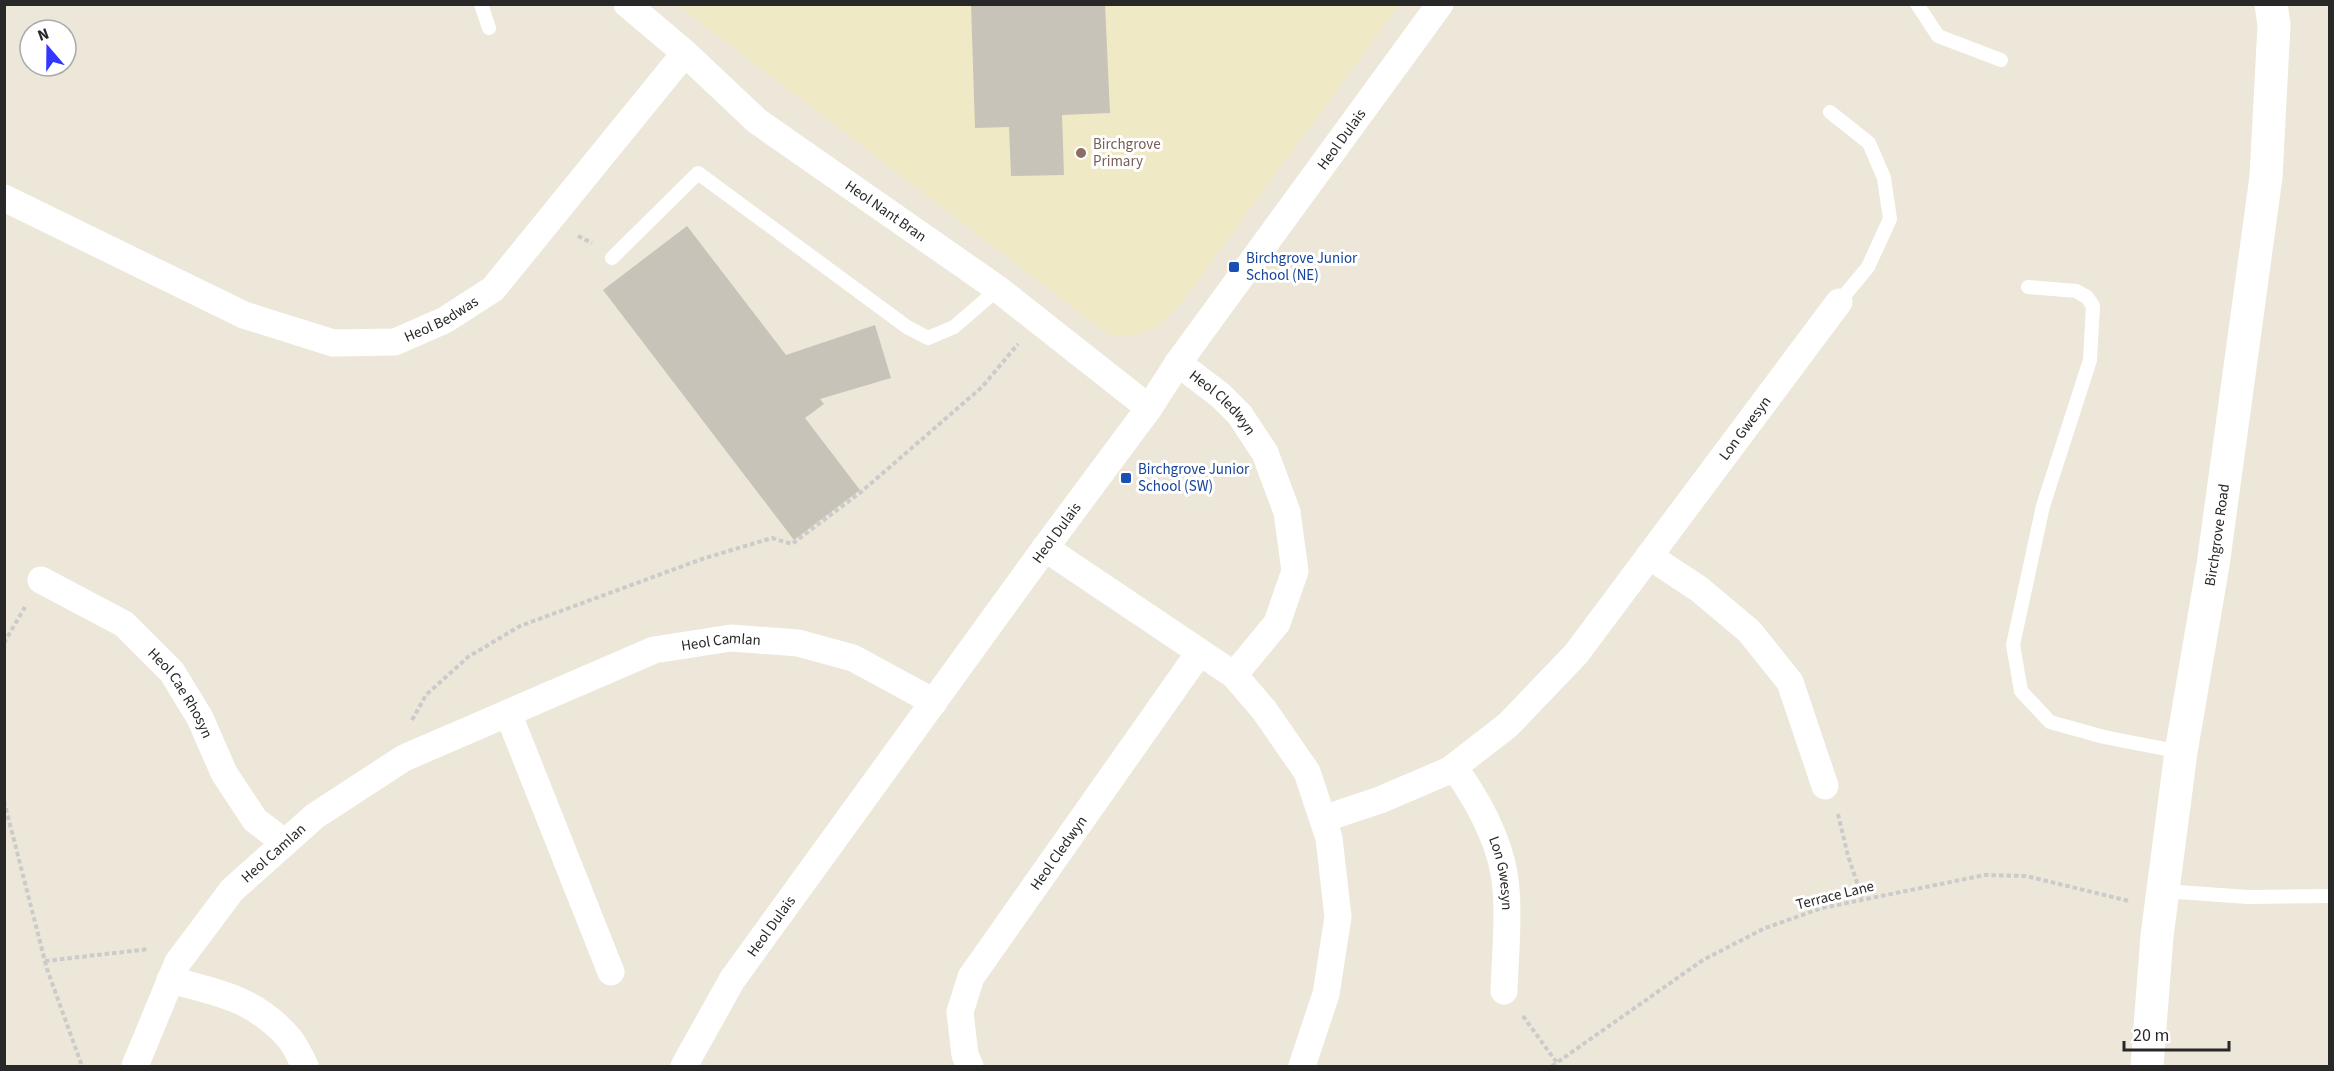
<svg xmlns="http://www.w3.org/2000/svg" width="2334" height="1071" font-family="'Source Sans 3',sans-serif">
	<rect width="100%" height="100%" fill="#ece7d8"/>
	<path fill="#f0e9c5" d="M678 5H1399L1182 302 1153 330 1132 335 1110 336Z"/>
	<path fill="#c7c3b8" d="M971 4H1105L1110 113 1062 115 1064 175 1011 176 1009 127 975 128Z
		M687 226 786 355 875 325 891 378 820 399 824 404 805 418 860 490 794 540 603 290Z"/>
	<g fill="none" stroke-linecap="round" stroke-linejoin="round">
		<path stroke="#cbcbcb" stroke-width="4" stroke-dasharray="4.5 3" stroke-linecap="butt" d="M578 236 592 243
			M4 643 25 607
			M412 720 426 695 468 657 520 626 702 559 772 538 792 544 861 492 982 387 1018 344
			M4 801 47 969 82 1066
			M1838 814 1848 856 1863 900
			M45 961 149 949
			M1523 1016 1557 1063
			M1552 1066 1703 960 1765 928 1822 908 1985 875 2026 876 2129 901"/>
		<path stroke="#fff" stroke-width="14" d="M481 4 489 28
			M1917 4 1938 36 2001 60
			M1830 112 1869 143 1884 178 1890 219 1868 267 1839 302
			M612 258 698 173 907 327 928 338 954 327 998 289
			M2028 287 2076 291 2087 297 2093 306 2090 360 2043 506 2013 645 2021 691 2050 722 2104 737 2181 752
			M2164 891 2248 897 2330 896"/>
		<g stroke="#fff" stroke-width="27">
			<path id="s1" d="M627 4 685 53 757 121 998 289 1149 408"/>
			<path id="s2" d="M4 198 244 315 333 343 395 342 445 320 493 289 685 53"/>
			<path id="s3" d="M1178 363 1220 395 1240 415 1265 453 1287 512 1295 571 1277 623 1234 675"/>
			<path d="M1045 548 1234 675 1264 710 1307 772 1329 838 1338 917 1326 994 1302 1066"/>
			<path d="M1649 556 1699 589 1749 631 1790 682 1825 786"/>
			<path id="s4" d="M41 580 124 624 172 672 200 718 224 773 255 820 285 843"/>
			<path d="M508 713 611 972"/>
			<path id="s5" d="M1454 767C1479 802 1503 845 1506 889 1509 922 1505 958 1504 991"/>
			<path id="s6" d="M1323 819 1380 800 1450 770 1508 725 1576 654 1839 302"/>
			<path d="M170 980C218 992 255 999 289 1038 296 1046 300 1057 305 1066"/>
			<path id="s7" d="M135 1066 178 962 232 890 315 816 404 758 654 650 731 638 798 643 853 658 934 702"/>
			<path id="s8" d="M684 1066 732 980 1045 548 1149 408 1178 363 1440 4"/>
			<path id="s9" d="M970 1066 965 1055 960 1012 971 977 1199 653"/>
		</g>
		<path stroke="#fff" stroke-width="33" id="s10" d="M2147 1066 2157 936 2181 752 2213 565 2266 177 2274 25 2271 4"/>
	</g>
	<circle fill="#8d6e63" stroke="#fff" stroke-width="2" cx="1081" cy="153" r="6"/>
	<g fill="#1a4fb4" stroke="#fff" stroke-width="2">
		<rect x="1228" y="261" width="12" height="12" rx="3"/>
		<rect x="1120" y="472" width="12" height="12" rx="3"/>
	</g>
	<g text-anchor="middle" stroke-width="6" stroke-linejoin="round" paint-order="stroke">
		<g font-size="15" fill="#282828" stroke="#fff">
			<text dy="5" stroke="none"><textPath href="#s8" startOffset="1137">Heol Dulais</textPath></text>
			<text dy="5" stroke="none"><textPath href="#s1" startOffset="332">Heol Nant Bran</textPath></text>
			<text dy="5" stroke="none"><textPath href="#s2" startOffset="474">Heol Bedwas</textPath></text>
			<text dy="5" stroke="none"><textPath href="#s3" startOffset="60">Heol Cledwyn</textPath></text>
			<text dy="5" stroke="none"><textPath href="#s6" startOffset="590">Lon Gwesyn</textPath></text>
			<text dy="5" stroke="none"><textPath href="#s8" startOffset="651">Heol Dulais</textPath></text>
			<text dy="5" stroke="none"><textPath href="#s10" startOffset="536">Birchgrove Road</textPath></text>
			<text dy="5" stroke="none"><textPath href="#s7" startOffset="760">Heol Camlan</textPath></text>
			<text dy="5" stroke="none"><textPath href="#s4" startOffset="184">Heol Cae Rhosyn</textPath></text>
			<text dy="5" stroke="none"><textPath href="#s7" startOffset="258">Heol Camlan</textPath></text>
			<text dy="5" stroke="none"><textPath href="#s9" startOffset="244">Heol Cledwyn</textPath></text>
			<text dy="5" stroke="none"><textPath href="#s5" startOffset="118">Lon Gwesyn</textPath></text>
			<text transform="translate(1835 895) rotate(-14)" y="5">Terrace Lane</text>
			<text dy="5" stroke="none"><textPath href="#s8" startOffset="165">Heol Dulais</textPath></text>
		</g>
		<g font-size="15" fill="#785e54" stroke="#fff" text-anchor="start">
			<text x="1093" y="149">Birchgrove<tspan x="1093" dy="17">Primary</tspan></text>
		</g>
		<g font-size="15" fill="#164399" stroke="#fff" text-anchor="start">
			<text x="1246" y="263">Birchgrove Junior<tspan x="1246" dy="17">School (NE)</tspan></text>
			<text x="1138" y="474">Birchgrove Junior<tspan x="1138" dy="17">School (SW)</tspan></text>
		</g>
	</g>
	<rect width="2334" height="1071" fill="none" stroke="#282828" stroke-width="12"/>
	<g transform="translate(48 48) rotate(340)"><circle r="28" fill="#ffffff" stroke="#a9a9a9" stroke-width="1.5"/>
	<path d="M0-4.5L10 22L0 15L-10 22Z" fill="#3237ff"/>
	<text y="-9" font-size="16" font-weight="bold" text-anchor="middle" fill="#282828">N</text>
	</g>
	<path d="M2124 1041v9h105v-9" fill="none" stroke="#282828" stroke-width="3"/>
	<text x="2133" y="1041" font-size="18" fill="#282828" stroke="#ffffff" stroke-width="4.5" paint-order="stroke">20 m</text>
</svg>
